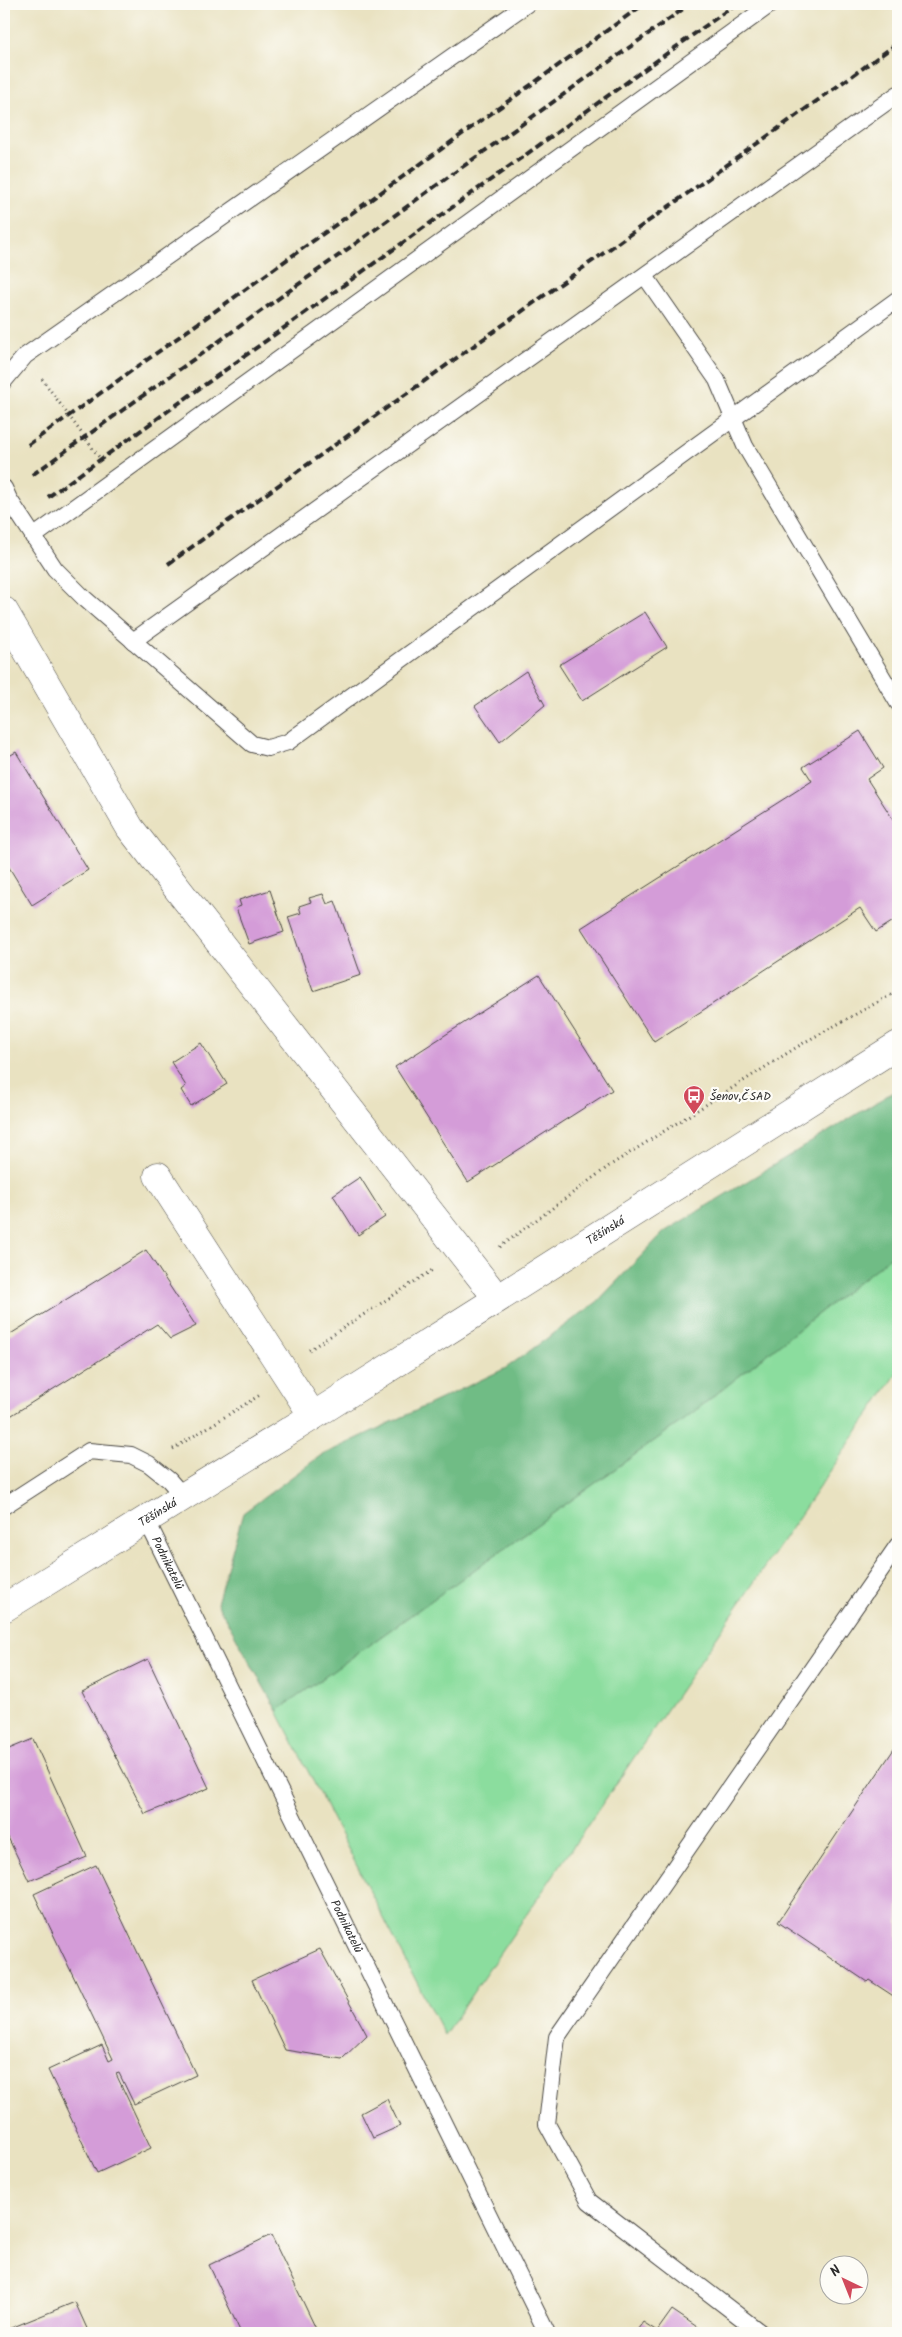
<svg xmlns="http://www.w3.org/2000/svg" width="902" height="2337" font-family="Kalam,sans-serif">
	<rect width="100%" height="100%" fill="#fdfcf7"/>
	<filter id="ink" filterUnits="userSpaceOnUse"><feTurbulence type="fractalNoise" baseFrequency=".02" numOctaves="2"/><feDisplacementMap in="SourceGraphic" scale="10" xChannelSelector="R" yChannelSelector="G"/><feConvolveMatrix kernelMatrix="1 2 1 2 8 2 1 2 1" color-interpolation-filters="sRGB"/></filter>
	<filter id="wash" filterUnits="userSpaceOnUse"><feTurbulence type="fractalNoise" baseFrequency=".0096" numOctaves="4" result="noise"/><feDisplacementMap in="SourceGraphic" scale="20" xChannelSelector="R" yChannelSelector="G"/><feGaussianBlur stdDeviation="1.12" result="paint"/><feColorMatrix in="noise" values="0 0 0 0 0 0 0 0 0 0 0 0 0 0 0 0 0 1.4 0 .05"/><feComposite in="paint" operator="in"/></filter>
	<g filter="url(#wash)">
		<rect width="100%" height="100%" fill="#e9e2c1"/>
		<path fill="#8bdd9e" stroke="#5b8464" d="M898 1251V1372L444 2035 277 1711 682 1421Z"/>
		<path fill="#70bc85" stroke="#4e7458" d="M898 1089V1251L682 1421 277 1711 217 1603 243 1513 320 1456 506 1368 597 1302 664 1232Z"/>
		<g id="blocks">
			<path fill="#d49cd8" d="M645 612 667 647 582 701 559 665Z
				M526 671 545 705 500 742 475 706Z
				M860 731 883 768 867 779 898 827V906L896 907 898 918 876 932 860 908 654 1042 581 928 812 781 803 767Z
				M16 752 88 870 32 905 4 859V759Z
				M270 890 284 932 249 944 236 908 241 906 239 900Z
				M323 894 327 904 335 901 361 975 313 991 288 917 301 913 299 906 311 902 309 898Z
				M539 975 612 1090 468 1182 395 1067Z
				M201 1043 227 1084 191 1106 181 1090 186 1086 171 1062Z
				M360 1177 385 1217 358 1235 333 1195Z
				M146 1250 196 1326 170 1339 157 1324 4 1420V1338Z
				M148 1659 209 1788 145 1814 82 1691Z
				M33 1739 87 1857 29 1881 4 1829V1751Z
				M898 1743V1999L869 1980 867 1982 778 1922Z
				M96 1865 196 2075 134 2104 119 2073 116 2074 151 2148 97 2173 48 2070 102 2045 109 2061 113 2059 34 1894Z
				M320 1949 367 2035 342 2059 285 2050 252 1980Z
				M387 2099 400 2126 373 2138 361 2113Z
				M271 2235 318 2333H241L209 2265Z
				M75 2302 89 2333H7L6 2330Z
				M672 2310 706 2333H635L643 2322 657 2331Z"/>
		</g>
	</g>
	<g filter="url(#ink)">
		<use href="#blocks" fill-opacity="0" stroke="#484642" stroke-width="1"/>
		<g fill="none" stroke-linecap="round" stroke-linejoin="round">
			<g stroke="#484642" stroke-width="18">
				<g id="lane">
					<path d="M645 276 717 380 745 446 898 703"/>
					<path d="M4 381 25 356 527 4"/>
					<path d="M4 488 9 499 55 569 84 598 252 744 268 748 288 742 898 299"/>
					<path d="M33 537 771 4"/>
					<path d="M133 641 898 94"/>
					<path d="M4 1506 89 1451 131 1455 149 1464 169 1480 183 1496"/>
					<path id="s1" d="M146 1519 547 2333"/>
					<path d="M761 2333 589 2201 547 2124 557 2037 898 1545"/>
				</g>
			</g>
			<g stroke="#484642" stroke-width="29">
				<path id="street" d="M4 611 130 828 497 1298
					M158 1176 313 1416"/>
			</g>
			<g stroke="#484642" stroke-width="29">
				<g id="secondary">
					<path id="s2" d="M4 1608 313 1416 898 1045"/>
				</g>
			</g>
			<path stroke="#484642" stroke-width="3" stroke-dasharray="1 4" stroke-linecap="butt" d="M42 379 99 457
				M500 1247 609 1166 805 1042 898 991
				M309 1350 434 1269
				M173 1449 260 1395"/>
			<use href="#lane" stroke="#fff" stroke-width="16"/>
			<use href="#street" stroke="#fff" stroke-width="28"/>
			<use href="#secondary" stroke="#fff" stroke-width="28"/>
			<path stroke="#2b2b2b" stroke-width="4" stroke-dasharray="8 4" stroke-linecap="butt" d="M28 445 644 4
				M32 475 690 4
				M48 497 736 4
				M168 564 898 43"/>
		</g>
	</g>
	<defs>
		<g id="bus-pin" transform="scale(1.125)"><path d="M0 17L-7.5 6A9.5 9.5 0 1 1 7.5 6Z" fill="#d1495b" stroke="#fdfcf7"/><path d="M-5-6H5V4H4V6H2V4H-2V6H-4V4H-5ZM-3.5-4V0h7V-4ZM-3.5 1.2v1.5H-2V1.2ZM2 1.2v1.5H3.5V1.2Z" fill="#fff"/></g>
	</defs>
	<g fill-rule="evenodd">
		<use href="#bus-pin" x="694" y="1096"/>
	</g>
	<g text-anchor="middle" stroke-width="4.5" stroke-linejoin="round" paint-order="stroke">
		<g font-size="12" fill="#2b2b2b" stroke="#fdfcf7" text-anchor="start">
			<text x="710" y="1100">Šenov,ČSAD</text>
		</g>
		<g font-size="12" fill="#2b2b2b" stroke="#fdfcf7">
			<text dy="4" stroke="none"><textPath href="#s2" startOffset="710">Těšínská</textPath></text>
			<text dy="4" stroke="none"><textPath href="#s2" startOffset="181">Těšínská</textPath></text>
			<text dy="4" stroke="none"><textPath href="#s1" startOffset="49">Podnikatelů</textPath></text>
			<text dy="4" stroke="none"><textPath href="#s1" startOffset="454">Podnikatelů</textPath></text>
		</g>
	</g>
	<rect width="902" height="2337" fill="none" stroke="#fdfcf7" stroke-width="20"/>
	<g transform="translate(844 2280) rotate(317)"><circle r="24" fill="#fdfcf7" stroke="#a9a8a5"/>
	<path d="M0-4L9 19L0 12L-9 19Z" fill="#d1495b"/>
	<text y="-8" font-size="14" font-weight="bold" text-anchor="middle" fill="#2b2b2b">N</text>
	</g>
</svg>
